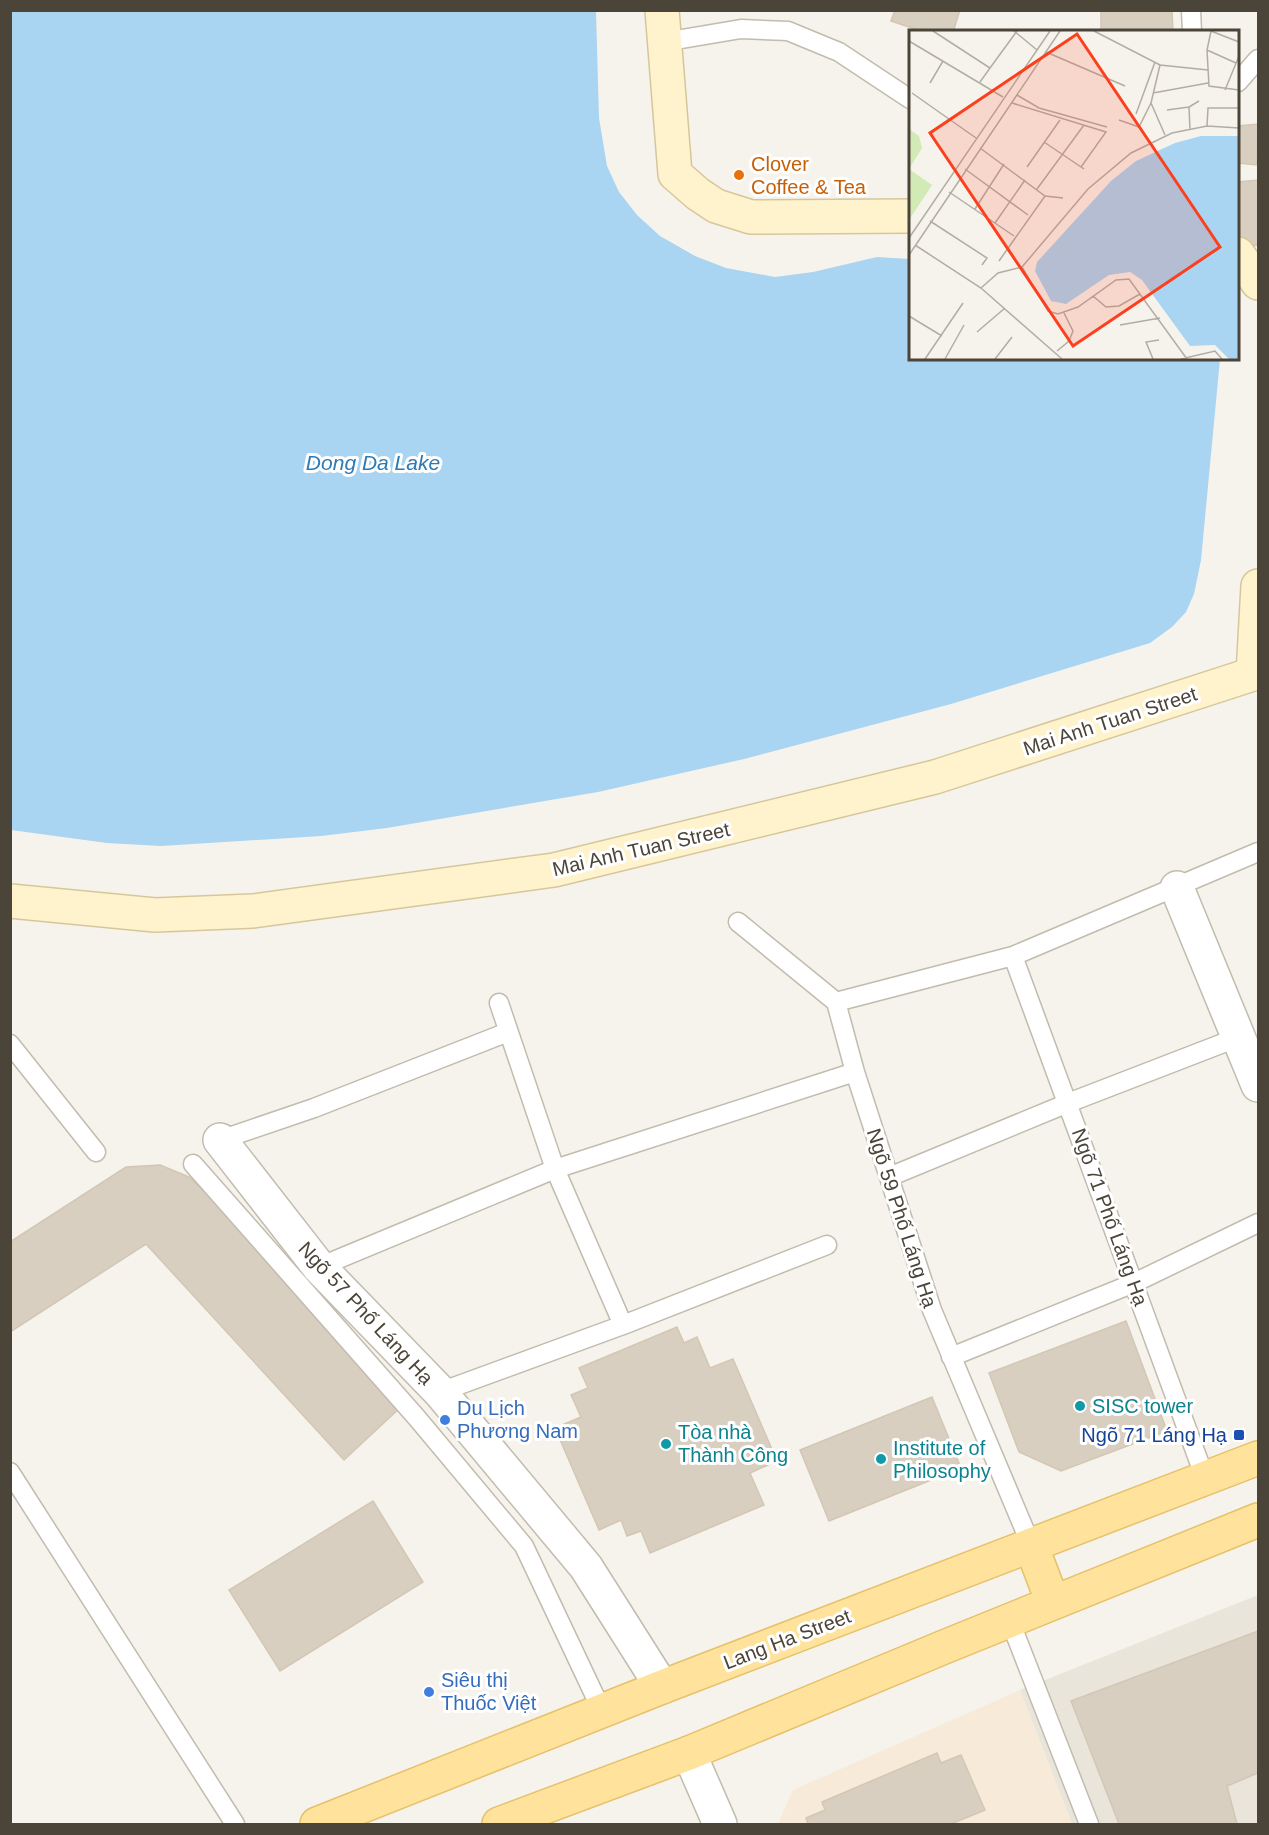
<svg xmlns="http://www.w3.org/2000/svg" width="1269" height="1835" font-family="Helvetica,sans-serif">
	<rect width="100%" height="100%" fill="#f6f3ec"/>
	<path fill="#eae5da" d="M1258 1595V1824H1072L1020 1690Z"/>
	<path fill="#f7ead8" d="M1020 1690 1072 1824H778L793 1790Z"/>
	<path fill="#a9d4f2" d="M11 10 596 11 599 118 607 166 619 192 637 215 660 236 695 256 726 268 775 277 813 272 877 257 910 259V358L1220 359 1201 560 1194 594 1186 612 1172 627 1150 643 951 704 744 759 598 792 387 828 321 836 161 846 107 843 11 830Z"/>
	<path fill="#d8cfc1" stroke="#d3c7b4" stroke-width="1.5" d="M895 10H960L953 32H924L891 21Z
		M1101 10H1172L1173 32H1101Z
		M1258 124 1257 165 1238 163V126Z
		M1258 180V245L1239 247 1238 182Z
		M160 1165 189 1177 213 1200 402 1406 344 1460 146 1244 10 1332V1242L126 1167Z
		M1126 1321 1167 1431 1061 1471 1019 1452 989 1373Z
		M677 1327 684 1343 697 1337 710 1368 733 1359 777 1461 750 1473 764 1505 650 1553 641 1531 627 1536 621 1520 599 1530 555 1428 581 1417 571 1395 588 1388 579 1368Z
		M932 1397 961 1468 829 1521 800 1450Z
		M373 1501 423 1582 280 1671 229 1590Z
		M1258 1631V1773L1227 1786 1237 1824H1119L1071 1701Z
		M937 1753 941 1763 961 1755 985 1810 951 1824H808L806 1818 825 1810 822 1802Z"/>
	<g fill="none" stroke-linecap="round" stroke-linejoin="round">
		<g stroke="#c2bbae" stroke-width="21">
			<path id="lane" d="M1191 10 1192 32
				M664 42 741 29 788 31 839 52 910 99
				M1238 82 1258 59
				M738 922 836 1002 855 1072 932 1310 1031 1545
				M1013 956 1205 1478
				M836 1002 1013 956 1258 852
				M499 1003 555 1169 623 1325
				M10 1044 96 1152
				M220 1140 314 1108 508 1032
				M193 1164 417 1418 524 1546 602 1711
				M889 1177 1068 1103 1239 1037
				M319 1267 555 1169 855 1072
				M951 1357 1134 1283 1258 1223
				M440 1392 623 1325 827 1245
				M10 1472 235 1824
				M1010 1621 1089 1824"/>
		</g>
		<g stroke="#c2bbae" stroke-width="36">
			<path id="street" d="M1177 888 1258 1085
				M220 1140 319 1267 440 1392 586 1567 662 1687
				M689 1753 720 1824"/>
		</g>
		<g stroke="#d6c79b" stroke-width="36">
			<path id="secondary" d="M662 10 675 174 698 194 716 206 751 217 910 216
				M1238 254 1258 283
				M10 901 155 915 253 911 554 870 935 777 1253 674 1258 586"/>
		</g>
		<g stroke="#e6c16a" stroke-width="36">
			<path id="primary" d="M1031 1545 1053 1603
				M317 1824 662 1687 1258 1458
				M499 1824 689 1753 949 1645 1258 1520"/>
		</g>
		<use href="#lane" stroke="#fff" stroke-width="18"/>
		<use href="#street" stroke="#fff" stroke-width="33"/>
		<use href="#secondary" stroke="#fff3cd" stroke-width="33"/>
		<use href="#primary" stroke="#ffe39c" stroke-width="33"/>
	</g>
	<circle fill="#e8710a" stroke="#fff" stroke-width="2" cx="739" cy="175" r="6"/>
	<g fill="#0f9aa8" stroke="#fff" stroke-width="2">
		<circle cx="1080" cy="1406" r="6"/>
		<circle cx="666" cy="1444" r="6"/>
		<circle cx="881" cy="1459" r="6"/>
	</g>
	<g fill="#3f7fe0" stroke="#fff" stroke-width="2">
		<circle cx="445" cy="1420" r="6"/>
		<circle cx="429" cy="1692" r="6"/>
	</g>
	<rect fill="#1a4fb4" stroke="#fff" stroke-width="2" x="1233" y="1429" width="12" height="12" rx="3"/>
	<g text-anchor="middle" stroke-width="6" stroke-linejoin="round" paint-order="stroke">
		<g font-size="20" fill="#c56008" stroke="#fff" text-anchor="start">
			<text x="751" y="171">Clover<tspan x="751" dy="23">Coffee &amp; Tea</tspan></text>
		</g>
		<g font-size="20" fill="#4b4439" stroke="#fff">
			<text transform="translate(1110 721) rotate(-18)" y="7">Mai Anh Tuan Street</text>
			<text transform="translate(641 849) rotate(-13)" y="7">Mai Anh Tuan Street</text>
			<text transform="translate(1110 1217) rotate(70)" y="7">Ngõ 71 Phố Láng Hạ</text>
			<text transform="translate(902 1218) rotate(72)" y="7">Ngõ 59 Phố Láng Hạ</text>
			<text transform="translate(366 1313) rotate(47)" y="7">Ngõ 57 Phố Láng Hạ</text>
			<text transform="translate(787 1639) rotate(-21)" y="7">Lang Ha Street</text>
		</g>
		<g font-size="20" fill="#0d838f" stroke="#fff" text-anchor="start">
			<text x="1092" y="1413">SISC tower</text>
			<text x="678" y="1439">Tòa nhà<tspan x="678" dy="23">Thành Công</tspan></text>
			<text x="893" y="1455">Institute of<tspan x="893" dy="23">Philosophy</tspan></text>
		</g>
		<g font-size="20" fill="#366cbe" stroke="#fff" text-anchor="start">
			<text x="457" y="1415">Du Lịch<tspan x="457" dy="23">Phương Nam</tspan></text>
			<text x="441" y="1687">Siêu thị<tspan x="441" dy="23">Thuốc Việt</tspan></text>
		</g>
		<g font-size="20" fill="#164399" stroke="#fff" text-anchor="end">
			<text x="1227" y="1442">Ngõ 71 Láng Hạ</text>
		</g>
		<g font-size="21" font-style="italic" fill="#2e7ab2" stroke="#fff">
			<text x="373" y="470">Dong Da Lake</text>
		</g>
	</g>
	<g transform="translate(909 30)">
		<rect width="330" height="330" fill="#f6f3ec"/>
		<path d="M0 99 10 106 13 118 0 139 23 155 0 190Z" fill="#d2eab5"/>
		<path d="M330 106V329H320L306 315 281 316 233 250 221 242 200 245 157 274 142 271 126 241 128 232 202 151 227 131 266 113 292 106Z" fill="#a9d4f2"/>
		<path fill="none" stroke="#b2ada4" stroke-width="1.5" d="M24 1 81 38 71 52M105 1 128 20M185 1 251 35 299 40M302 1 298 20 300 56 330 60M302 1 330 12M0 11 94 67M298 20 327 33M137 22 216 56M251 35 242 73 256 105M81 38 108 1M21 53 34 31M316 60 330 26M3 63 67 108M244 63 299 53M108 65 130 78 198 97M103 73 197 102 172 137M258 80 280 77M227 84 246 32M210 90 230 97 242 73M298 96 299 78H330M281 100 280 77 290 71M135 112 175 139M71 118 136 166 154 168M118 137 151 90M56 139 119 185M128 159 175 95M40 162 105 206M66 179 95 134M21 191 78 228 73 235M86 193 116 150M0 208 141 1M6 215 72 258 153 329M0 225 151 1M90 231 136 166M113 237 179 159 222 123 263 103 298 96 330 98M113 237 139 281 149 284 169 277 207 250 220 249 278 329M72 258 89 243 113 237M184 266 197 277 210 276 231 264M0 286 33 306M211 295 251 288M68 302 96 278M148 321 160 311 164 301 155 283M16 329 54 273M36 329 55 295M86 329 103 307M244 329 237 312 250 310M272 329 306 321 313 329"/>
		<path fill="#fc3f1d" fill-opacity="0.15" stroke="#fc3f1d" stroke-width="3" d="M168 4 311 217 164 316 21 103Z"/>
		<rect width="330" height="330" fill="none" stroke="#4b4439" stroke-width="3"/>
	</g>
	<rect width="1269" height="1835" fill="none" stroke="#4b4439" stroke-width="24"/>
</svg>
